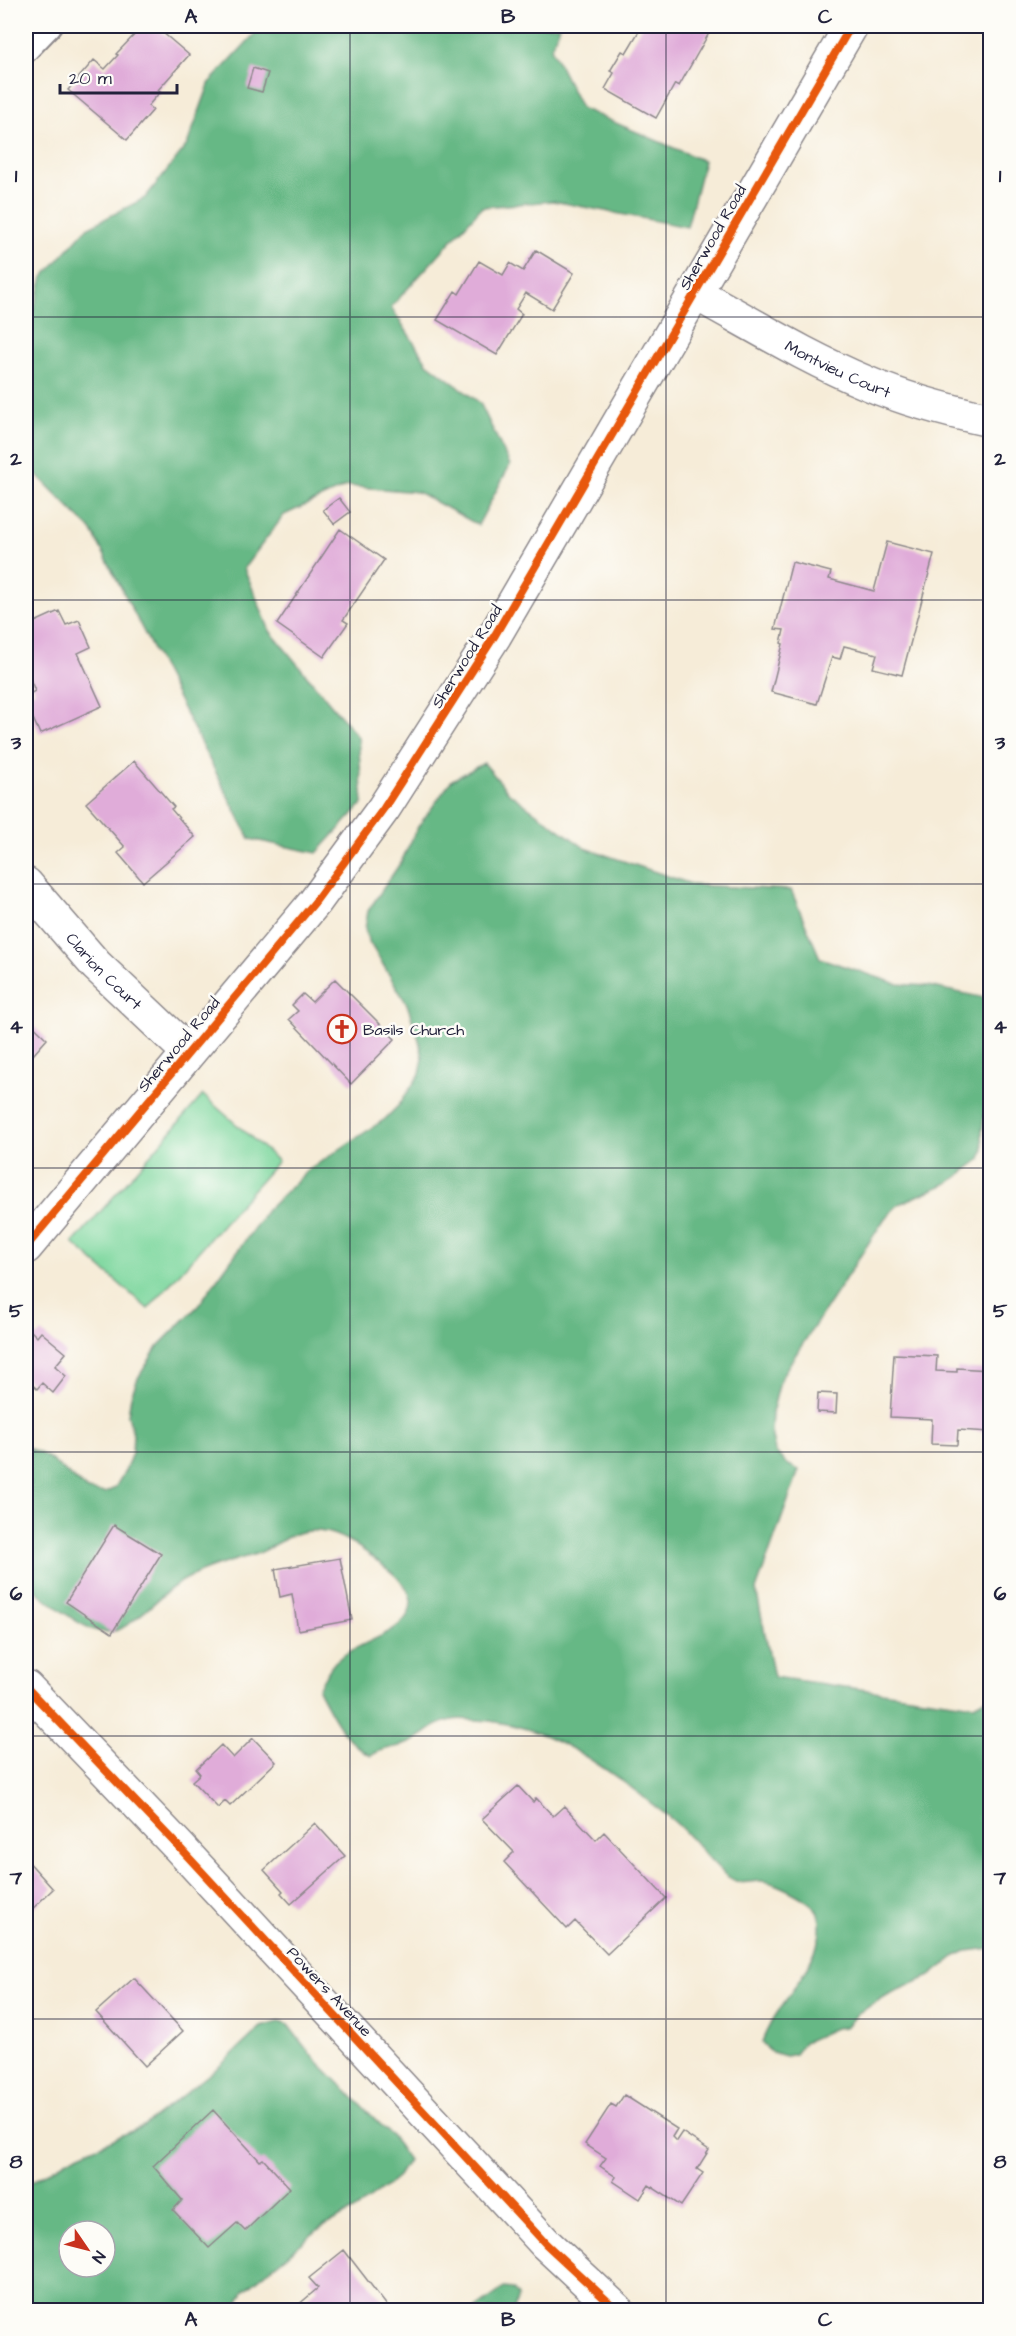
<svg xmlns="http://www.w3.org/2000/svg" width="1016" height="2336" font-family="'Architects Daughter',sans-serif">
	<rect width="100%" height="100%" fill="#fdfcf7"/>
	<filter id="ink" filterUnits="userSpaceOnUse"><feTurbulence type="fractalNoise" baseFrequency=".0167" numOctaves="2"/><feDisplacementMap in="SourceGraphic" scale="12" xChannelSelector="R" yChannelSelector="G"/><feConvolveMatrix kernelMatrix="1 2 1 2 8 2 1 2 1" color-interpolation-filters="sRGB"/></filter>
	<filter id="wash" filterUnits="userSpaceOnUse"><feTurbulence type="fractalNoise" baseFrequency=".008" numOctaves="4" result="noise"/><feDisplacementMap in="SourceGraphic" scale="24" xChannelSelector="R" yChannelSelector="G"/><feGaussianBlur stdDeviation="1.35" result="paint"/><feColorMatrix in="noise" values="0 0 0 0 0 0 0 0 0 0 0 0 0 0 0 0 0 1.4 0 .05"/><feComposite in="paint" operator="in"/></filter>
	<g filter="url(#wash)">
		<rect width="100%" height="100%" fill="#f6ecd8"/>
		<path fill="#7dd79e" stroke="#507c6c" stroke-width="1.5" d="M203 1095 278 1161 148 1309 73 1243Z"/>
		<path fill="#66b885" stroke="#446d60" stroke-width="1.5" fill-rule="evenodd" d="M262 26H560L551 48 581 108 704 161 687 227 553 201 482 207 391 307 427 363 480 403 510 465 478 525 418 492 347 486 284 515 244 568 270 631 358 737 363 803 317 853 250 839 92 531 36 474 26 337 43 277 87 228 145 198 187 145 210 82Z
			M484 763 509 793 585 848 694 885 791 890 820 958 897 984 928 986 990 999 987 1095 982 1132 983 1150 981 1159 950 1182 899 1204 885 1218 781 1377 772 1413 771 1432 775 1451 785 1463 799 1470 756 1590 774 1677 974 1705 990 1696V1948L967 1951 954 1957 930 1976 889 1994 858 2013 845 2027 835 2028 804 2042 795 2054 786 2056 769 2051 762 2042C775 2003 832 1956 818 1913 814 1901 773 1881 761 1881 749 1881 742 1886 730 1878 712 1865 694 1839 676 1823 665 1813 652 1805 641 1795 591 1757 539 1722 475 1720 468 1720 459 1718 452 1720 436 1723 427 1733 413 1741 400 1749 383 1746 371 1756 345 1743 331 1714 318 1689 323 1680 328 1670 335 1662 354 1643 400 1635 409 1612 417 1593 399 1578 386 1568 359 1546 325 1518 288 1537 277 1543 269 1550 256 1554 230 1562 200 1569 176 1585 157 1597 129 1633 106 1632 82 1632 45 1597 26 1583V1447L46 1456 88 1490 105 1493 115 1488 125 1471 132 1453 133 1434 128 1415 131 1396 138 1378 158 1346 198 1306 267 1210 307 1171 385 1119 399 1105 420 1074 423 1058 419 1040 407 1004 368 940 365 929 368 911 401 862 418 827 452 780Z
			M279 2022 288 2025 311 2055 392 2136 408 2160 398 2176 383 2189 353 2211 319 2229 245 2290 238 2303V2310H26V2185L71 2158 143 2126 221 2065 261 2027ZM69 2231H105V2267H69Z
			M504 2288 513 2289 518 2296 514 2310H473Z"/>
		<g id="blocks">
			<path fill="#e0acd9" d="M143 26H155L189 55 158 90 160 92 148 106 153 110 127 140 68 90 94 60 105 69 118 55 116 54Z
				M642 26H713L679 86 675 84 656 118 605 89 614 73 610 71 622 51 626 53Z
				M253 68 268 73 262 92 247 88Z
				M536 250 574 273 552 309 526 293 516 309 522 314 497 355 437 320 455 291 459 294 479 261 503 275 510 263 523 271Z
				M339 498 350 512 334 524 323 510Z
				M340 529 384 560 343 620 348 623 324 657 277 624Z
				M887 542 934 554 902 675 873 668 877 654 844 646 840 659 832 657 817 704 771 692 783 644 781 643 784 630 775 629 792 562 831 572 829 579 874 591Z
				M59 611 66 625 79 620 91 647 78 653 102 706 40 734 26 703V696L35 691 28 674 26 676V626Z
				M134 761 174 807 171 809 195 837 143 882 118 853 125 847 86 803Z
				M335 979 395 1039 351 1084 289 1019 298 1011 292 1005 303 994 312 1002Z
				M26 1019 47 1039 26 1063Z
				M29 1329 37 1337 41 1332 66 1353 55 1366 66 1376 53 1393 42 1383 37 1389 26 1379V1334Z
				M894 1354 937 1356 936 1371 957 1372V1368L990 1370V1432L958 1430 957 1445 931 1444 932 1419 890 1417Z
				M818 1393 837 1394 836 1413 817 1412Z
				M114 1525 161 1554 112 1633 66 1602Z
				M340 1558 352 1620 298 1630 292 1594 280 1597 275 1569Z
				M253 1738 276 1762 230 1806 225 1801 218 1808 192 1781 200 1774 196 1769 221 1745 233 1758Z
				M518 1786 533 1802 536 1798 553 1816 564 1806 596 1840 604 1832 666 1898 607 1954 575 1921 567 1929 504 1862 514 1852 482 1819Z
				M315 1823 345 1856 291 1904 281 1893 283 1891 264 1870Z
				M26 1859 53 1889 26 1915Z
				M134 1978 183 2031 145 2066 96 2012Z
				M624 2095 677 2129 672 2137 676 2141 682 2132 709 2150 697 2169 703 2173 681 2206 649 2185 640 2199 613 2181 616 2177 600 2166 606 2158 585 2144 611 2104 616 2107Z
				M213 2110 260 2161 263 2159 290 2188 245 2231 237 2223 209 2248 173 2210 182 2200 153 2166Z
				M344 2250 388 2307 384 2310H301L297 2306 318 2288 309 2278Z"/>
		</g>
	</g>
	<g filter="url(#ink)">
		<use href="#blocks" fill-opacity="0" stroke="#8c878a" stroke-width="1.5"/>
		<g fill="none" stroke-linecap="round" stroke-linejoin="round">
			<g stroke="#8c878a" stroke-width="26">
				<path id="lane" d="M26 51 50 26"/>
			</g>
			<g stroke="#8c878a" stroke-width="36">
				<g id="street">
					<path id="s1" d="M695 293C752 324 807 358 867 383 906 400 948 411 990 420"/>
					<path id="s2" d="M26 884 96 965 188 1052"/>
					<path d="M26 1247 315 902 384 808 495 635 851 26"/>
					<path d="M26 1687 178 1846 546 2244 617 2310"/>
				</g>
			</g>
			<use href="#lane" stroke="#fff" stroke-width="22"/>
			<use href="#street" stroke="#fff" stroke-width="33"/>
			<g stroke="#fdfcf7" stroke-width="11">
				<path id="cycleway" d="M26 1247 315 902 384 808 495 635 851 26
					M26 1687 178 1846 546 2244 617 2310"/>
			</g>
			<use href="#cycleway" stroke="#e8590c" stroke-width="8"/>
		</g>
	</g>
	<path fill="none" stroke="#22223b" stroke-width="1.5" stroke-opacity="0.55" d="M350 26V2310M666 26V2310M26 317H990M26 600H990M26 884H990M26 1168H990M26 1452H990M26 1736H990M26 2019H990"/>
	<defs>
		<g id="church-ring" transform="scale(1.5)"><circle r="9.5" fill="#fdfcf7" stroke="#c8321e" stroke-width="1.5"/><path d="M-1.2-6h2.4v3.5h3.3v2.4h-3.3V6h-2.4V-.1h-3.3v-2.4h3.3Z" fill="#c8321e"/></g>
	</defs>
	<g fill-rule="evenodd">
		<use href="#church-ring" x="342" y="1029"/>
	</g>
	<g text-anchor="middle" stroke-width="5" stroke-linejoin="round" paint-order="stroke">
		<g font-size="16" fill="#22223b" stroke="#fdfcf7">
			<text transform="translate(712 237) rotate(-60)" y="6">Sherwood Road</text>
			<text dy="6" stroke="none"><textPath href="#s1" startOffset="162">Montvieu Court</textPath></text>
			<text transform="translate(466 656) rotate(-58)" y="6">Sherwood Road</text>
			<text dy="6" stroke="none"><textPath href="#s2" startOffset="117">Clarion Court</textPath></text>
			<text transform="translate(178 1044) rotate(-50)" y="6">Sherwood Road</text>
			<text transform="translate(330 1991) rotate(47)" y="6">Powers Avenue</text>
		</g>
		<g font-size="16" fill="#22223b" stroke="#fdfcf7" text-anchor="start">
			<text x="363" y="1035">Basils Church</text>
		</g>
	</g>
	<rect width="1016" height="2336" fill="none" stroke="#fdfcf7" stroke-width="66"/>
	<g transform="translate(87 2249) rotate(125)"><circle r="28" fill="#fdfcf7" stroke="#a5a5ac" stroke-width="1.5"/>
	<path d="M0-4.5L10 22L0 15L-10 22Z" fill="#c8321e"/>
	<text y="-9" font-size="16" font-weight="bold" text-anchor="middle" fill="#22223b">N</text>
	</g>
	<path d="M60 84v9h117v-9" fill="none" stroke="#22223b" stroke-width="3"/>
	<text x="69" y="84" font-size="18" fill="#22223b" stroke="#fdfcf7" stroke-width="4.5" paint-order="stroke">20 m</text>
	<rect x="33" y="33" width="950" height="2270" fill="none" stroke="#22223b" stroke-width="2"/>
	<g font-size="20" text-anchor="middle" font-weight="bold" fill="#22223b">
		<text x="191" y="23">A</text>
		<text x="508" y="23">B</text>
		<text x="825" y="23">C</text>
		<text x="16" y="182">1</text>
		<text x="1000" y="182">1</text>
		<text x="16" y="465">2</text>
		<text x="1000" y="465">2</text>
		<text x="16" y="749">3</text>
		<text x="1000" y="749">3</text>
		<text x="16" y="1033">4</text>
		<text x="1000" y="1033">4</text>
		<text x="16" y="1317">5</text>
		<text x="1000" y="1317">5</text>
		<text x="16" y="1600">6</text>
		<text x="1000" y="1600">6</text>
		<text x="16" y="1884">7</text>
		<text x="1000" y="1884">7</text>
		<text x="16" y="2168">8</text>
		<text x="1000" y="2168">8</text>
		<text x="191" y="2326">A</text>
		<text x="508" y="2326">B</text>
		<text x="825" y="2326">C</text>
	</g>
</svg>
